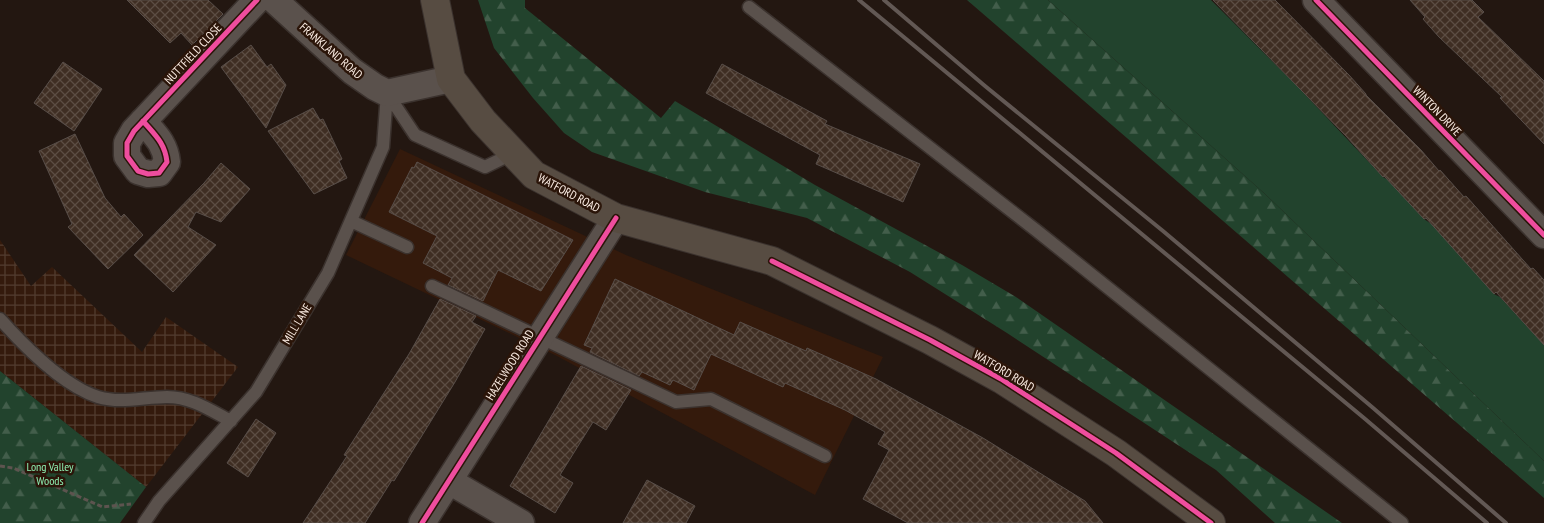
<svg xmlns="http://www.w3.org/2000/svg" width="1544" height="523" font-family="'PT Sans Narrow',sans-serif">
	<defs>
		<pattern id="industrial-grid" width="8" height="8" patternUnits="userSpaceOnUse" patternTransform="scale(1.25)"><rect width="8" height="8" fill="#341a0c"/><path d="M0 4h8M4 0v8" fill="none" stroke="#523c2f"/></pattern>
		<pattern id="forest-firs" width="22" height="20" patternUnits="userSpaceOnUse" patternTransform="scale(1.25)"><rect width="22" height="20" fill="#22432d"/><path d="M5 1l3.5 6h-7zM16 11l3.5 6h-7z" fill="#435e4b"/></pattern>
		<pattern id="building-cross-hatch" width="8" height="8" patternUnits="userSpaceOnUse" patternTransform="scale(1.25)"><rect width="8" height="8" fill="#3f2e23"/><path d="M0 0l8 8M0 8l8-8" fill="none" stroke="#5c4d43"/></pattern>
	</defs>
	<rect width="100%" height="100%" fill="#231711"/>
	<path fill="#341a0c" d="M400 149 626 255 883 357 815 495 557 356 346 255Z"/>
	<path fill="url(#industrial-grid)" d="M0 240 31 286 52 267 142 352 166 317 238 367 146 487 0 371Z"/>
	<path fill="url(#forest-firs)" d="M478 0H525V8L661 118 675 101 815 185 962 265 1016 297 1342 523H1275L1216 470 1007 333 910 272 807 218 705 192 592 152 564 133 533 98 494 48Z
		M967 0H1048L1265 194 1544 461V498Z
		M0 371 146 487 120 523H0Z"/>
	<path fill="#22432d" d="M1048 0H1211L1297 86 1383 177 1388 180 1424 219 1433 225 1494 294 1500 297 1544 345V461L1265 194Z"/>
	<path fill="url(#building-cross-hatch)" stroke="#584e49" d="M127 0H208L223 14 192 45 181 33 170 43Z
		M1213 0H1275L1349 75 1366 94V95L1421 150 1439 171 1440 170 1464 197 1466 196 1531 269 1533 268 1544 280V345L1496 292 1494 294 1426 218 1424 219 1384 176 1383 177 1346 136Z
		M1410 0H1472L1484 12 1478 17 1544 81V144L1500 98 1502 97 1439 37 1423 19 1425 17Z
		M251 45 267 67 271 64 286 85 266 128 221 67Z
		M63 62 102 89 74 131 34 103Z
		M722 64 827 121 825 124 920 164 903 202 816 164 820 155 706 93Z
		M313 108 320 120 323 119 342 159 339 161 347 178 314 194 268 131Z
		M75 134 105 198 121 217 124 214 143 235 108 269 68 227 72 224 39 151Z
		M417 162 573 240 541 291 498 270 483 301 448 285 452 278 423 263 437 236 389 212 412 167 414 168Z
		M221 163 250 189 221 222 196 212 188 227 216 245 173 292 134 255 204 183Z
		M615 279 734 335 740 322 806 351 807 348 876 379 983 438 1085 501 1103 523H908L863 499 889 450 878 444 885 432 845 410 785 383 783 387 711 354 694 390 673 380 670 385 642 372 639 376 590 352 592 348 584 345Z
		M440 299 476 316 472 322 485 329 455 382 394 481 392 480 365 523H303L347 456 344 455 409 354Z
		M581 366 631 390 606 430 593 422 560 475 573 483 555 513 510 486Z
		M256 419 276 433 248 477 227 463Z
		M647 480 695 506 686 523H623Z"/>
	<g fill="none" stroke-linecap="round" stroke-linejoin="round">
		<g stroke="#3b322e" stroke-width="15">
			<path id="service" d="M749 7 1037 231 1402 523
				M387 93 415 135 485 167 514 153
				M351 221 407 247
				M432 286 676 402 711 399 825 456
				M0 319C24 346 64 386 98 397 121 404 144 397 167 397 191 397 210 410 231 421
				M144 523 159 501 256 392 328 273 383 147 387 93"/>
		</g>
		<g stroke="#3b322e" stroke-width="29">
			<path id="minor" d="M274 0 352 71 375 87 387 93 451 79
				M1316 0 1544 235
				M143 121C155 135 165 143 167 162L159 173 148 174 138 171 127 156V143L134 131 257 0
				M449 481 521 523
				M422 523 616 218"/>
		</g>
		<g stroke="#3b322e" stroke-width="30">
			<path id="primary" d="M435 0 451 79 483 121 534 175 616 218 772 261 930 340 1001 379 1116 453 1211 523"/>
		</g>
		<path stroke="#5d544f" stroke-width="3" stroke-dasharray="5 2.5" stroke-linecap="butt" d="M0 466 13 468 103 507 131 504"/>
		<use href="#service" stroke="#5a514c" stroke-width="12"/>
		<use href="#minor" stroke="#5a514c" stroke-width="26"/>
		<use href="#primary" stroke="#574c42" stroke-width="28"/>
		<path stroke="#625854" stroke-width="4" d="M859 0 1364 418 1487 523
			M884 0 985 86 1163 231 1372 407 1506 523"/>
		<g stroke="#2b1509" stroke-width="8">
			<path id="cycleway" d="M1316 0 1544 235
				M143 121C155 135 165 143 167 162L159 173 148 174 138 171 127 156V143L134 131 257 0
				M772 261 930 340 1001 379 1116 453 1211 523
				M422 523 616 218"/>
		</g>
		<use href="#cycleway" stroke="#ef4d9e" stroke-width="5"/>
	</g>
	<g text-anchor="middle" stroke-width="5" stroke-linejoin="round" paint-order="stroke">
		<g font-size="12" fill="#fcede4" stroke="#2b1509">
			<text transform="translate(331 51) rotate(41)" y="4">FRANKLAND ROAD</text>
			<text transform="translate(193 54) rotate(-47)" y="4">NUTTFIELD CLOSE</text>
			<text transform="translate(1437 111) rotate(46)" y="4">WINTON DRIVE</text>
			<text transform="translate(569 193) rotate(28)" y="4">WATFORD ROAD</text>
			<text transform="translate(297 324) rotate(-59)" y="4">MILL LANE</text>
			<text transform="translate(510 365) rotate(-58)" y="4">HAZELWOOD ROAD</text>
			<text transform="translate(1004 371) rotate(31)" y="4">WATFORD ROAD</text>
		</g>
		<g font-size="12" fill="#8eefb2" stroke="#2b1509">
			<text x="50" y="471">Long Valley<tspan x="50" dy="14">Woods</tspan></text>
		</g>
	</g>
</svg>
